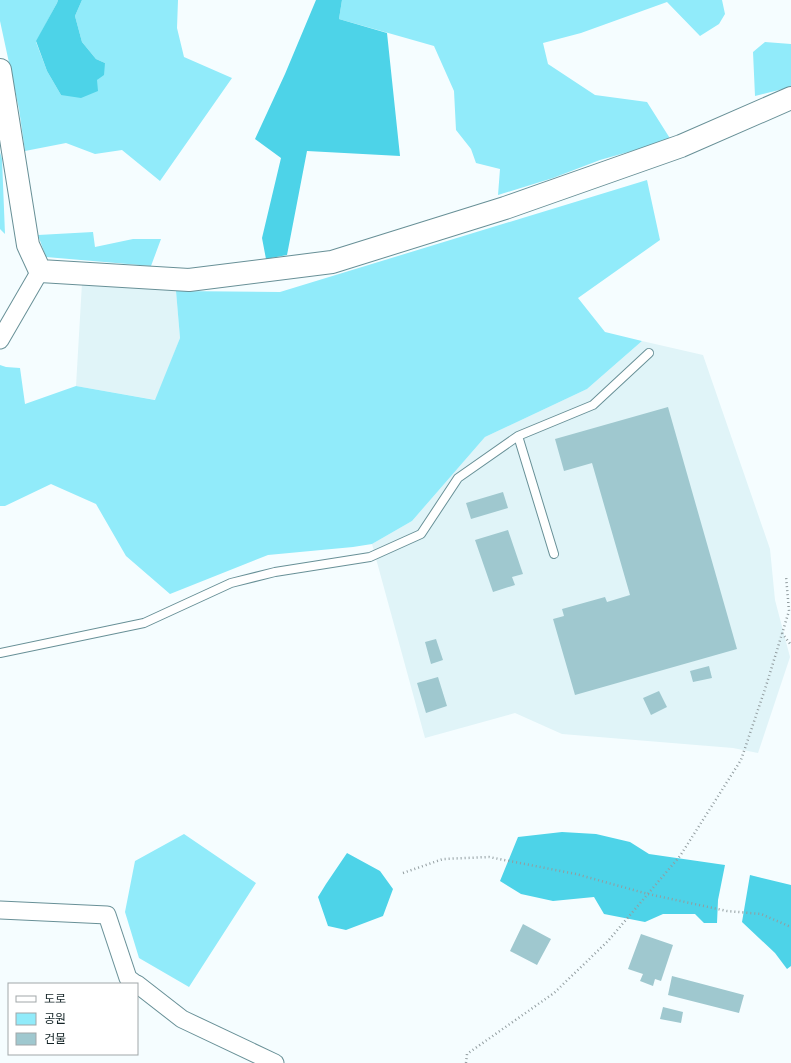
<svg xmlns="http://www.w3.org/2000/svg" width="791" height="1063" font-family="'Alegreya Sans','Noto Sans KR',sans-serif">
	<rect width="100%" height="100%" fill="#f5fdff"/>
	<path fill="#e0f4f8" d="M82 283 176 291 180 338 156 400 76 386Z
		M642 341 703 355 770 549 775 600 790 657 758 753 733 748 562 734 515 713 425 738 372 544 412 521 485 437 587 389Z"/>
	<path fill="#91ebfa" d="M0 0H58L57 3 36 42 47 71 61 95 97 80 105 63 96 59 82 42 75 16 82 0H178L177 28 184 57 232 78 160 181 122 150 95 154 66 143 25 151 19 109 0 21Z
		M342 0H722L725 14 719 24 700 36 667 2 581 33 543 43 548 64 595 95 647 102 671 140 600 160 553 178 498 195 500 169 476 163 471 149 456 130 454 91 434 46 339 19Z
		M765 42 791 44V87L755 96 753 52Z
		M0 152 2 159 5 234 0 229Z
		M647 180 660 240 578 298 605 332 642 341 587 389 485 437 412 521 372 544 353 547 268 555 170 594 126 556 96 504 51 484 5 506H0V365L6 367 20 368 25 404 76 386 155 400 180 338 176 291 280 292Z
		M93 232 95 247 133 239H161L151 266 46 257 38 235Z
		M184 834 256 883 189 987 139 958 125 912 135 861Z"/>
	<path fill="#4dd3e8" d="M58 0H82L75 16 82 42 96 59 105 63 104 75 97 80 98 91 81 98 61 95 47 71 36 41 57 3Z
		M316 0H342L339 19 387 33 400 156 307 151 287 255 266 259 262 238 281 158 255 139 285 74Z
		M562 832 596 834 630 842 649 854 725 865 718 900 717 923H704L695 914H663L645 922 604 914 594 897 553 901 521 894 500 881 518 837Z
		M347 853 380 871 393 889 383 916 346 930 328 926 318 897 326 884Z
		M750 875 791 885V966L787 969 775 953 742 922Z"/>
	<path fill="#9fc8cf" d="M668 407 737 649 575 695 553 619 564 616 562 609 605 597 607 602 630 595 592 463 564 471 555 439Z
		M503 492 508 508 471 519 466 503Z
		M508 530 523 574 512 577 515 585 493 592 475 540Z
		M436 639 443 660 431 664 425 642Z
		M709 666 712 678 693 682 690 671Z
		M438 677 447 706 426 713 417 683Z
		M659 691 667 707 651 715 643 698Z
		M523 924 551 939 537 965 510 951Z
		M641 934 673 945 661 981 655 979 653 986 640 981 643 974 628 969Z
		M672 976 744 995 739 1013 668 995Z
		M663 1007 683 1012 681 1023 660 1019Z"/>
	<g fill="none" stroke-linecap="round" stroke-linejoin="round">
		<g stroke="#689097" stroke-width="10">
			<path id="lane" d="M518 436 554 554
				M0 653 144 623 231 583 275 572 370 557 421 534 458 478 518 436 593 405 649 353"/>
		</g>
		<g stroke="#689097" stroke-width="19">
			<path id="street" d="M0 340 40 271
				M0 910 107 915 128 978 136 984
				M137 984 182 1019 275 1063"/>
		</g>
		<g stroke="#689097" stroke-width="24">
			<path id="secondary" d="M0 70 28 245 40 271 189 280 332 262 505 208 681 146 791 98"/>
		</g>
		<path stroke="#929da0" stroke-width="2.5" stroke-dasharray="1 3" stroke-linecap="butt" d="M782 633 791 645
			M403 873 443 859 489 857 576 874 648 894 727 911 761 914 791 927
			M466 1063 467 1054 554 993 608 941 680 856 741 760 766 686 789 611 786 576"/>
		<use href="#lane" stroke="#fff" stroke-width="8"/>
		<use href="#street" stroke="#fff" stroke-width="17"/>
		<use href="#secondary" stroke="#fff" stroke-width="22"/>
	</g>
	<rect x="8" y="983" width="130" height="72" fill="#ffffff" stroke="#a1a7a9"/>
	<rect x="16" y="996" width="20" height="6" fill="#ffffff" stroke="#a1a7a9"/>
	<text x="44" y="1003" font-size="12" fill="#142427">도로</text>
	<rect x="16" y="1013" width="20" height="12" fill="#91ebfa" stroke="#a1a7a9"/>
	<text x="44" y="1023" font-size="12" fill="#142427">공원</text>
	<rect x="16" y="1033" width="20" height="12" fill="#9fc8cf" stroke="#a1a7a9"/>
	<text x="44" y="1043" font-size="12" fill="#142427">건물</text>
</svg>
